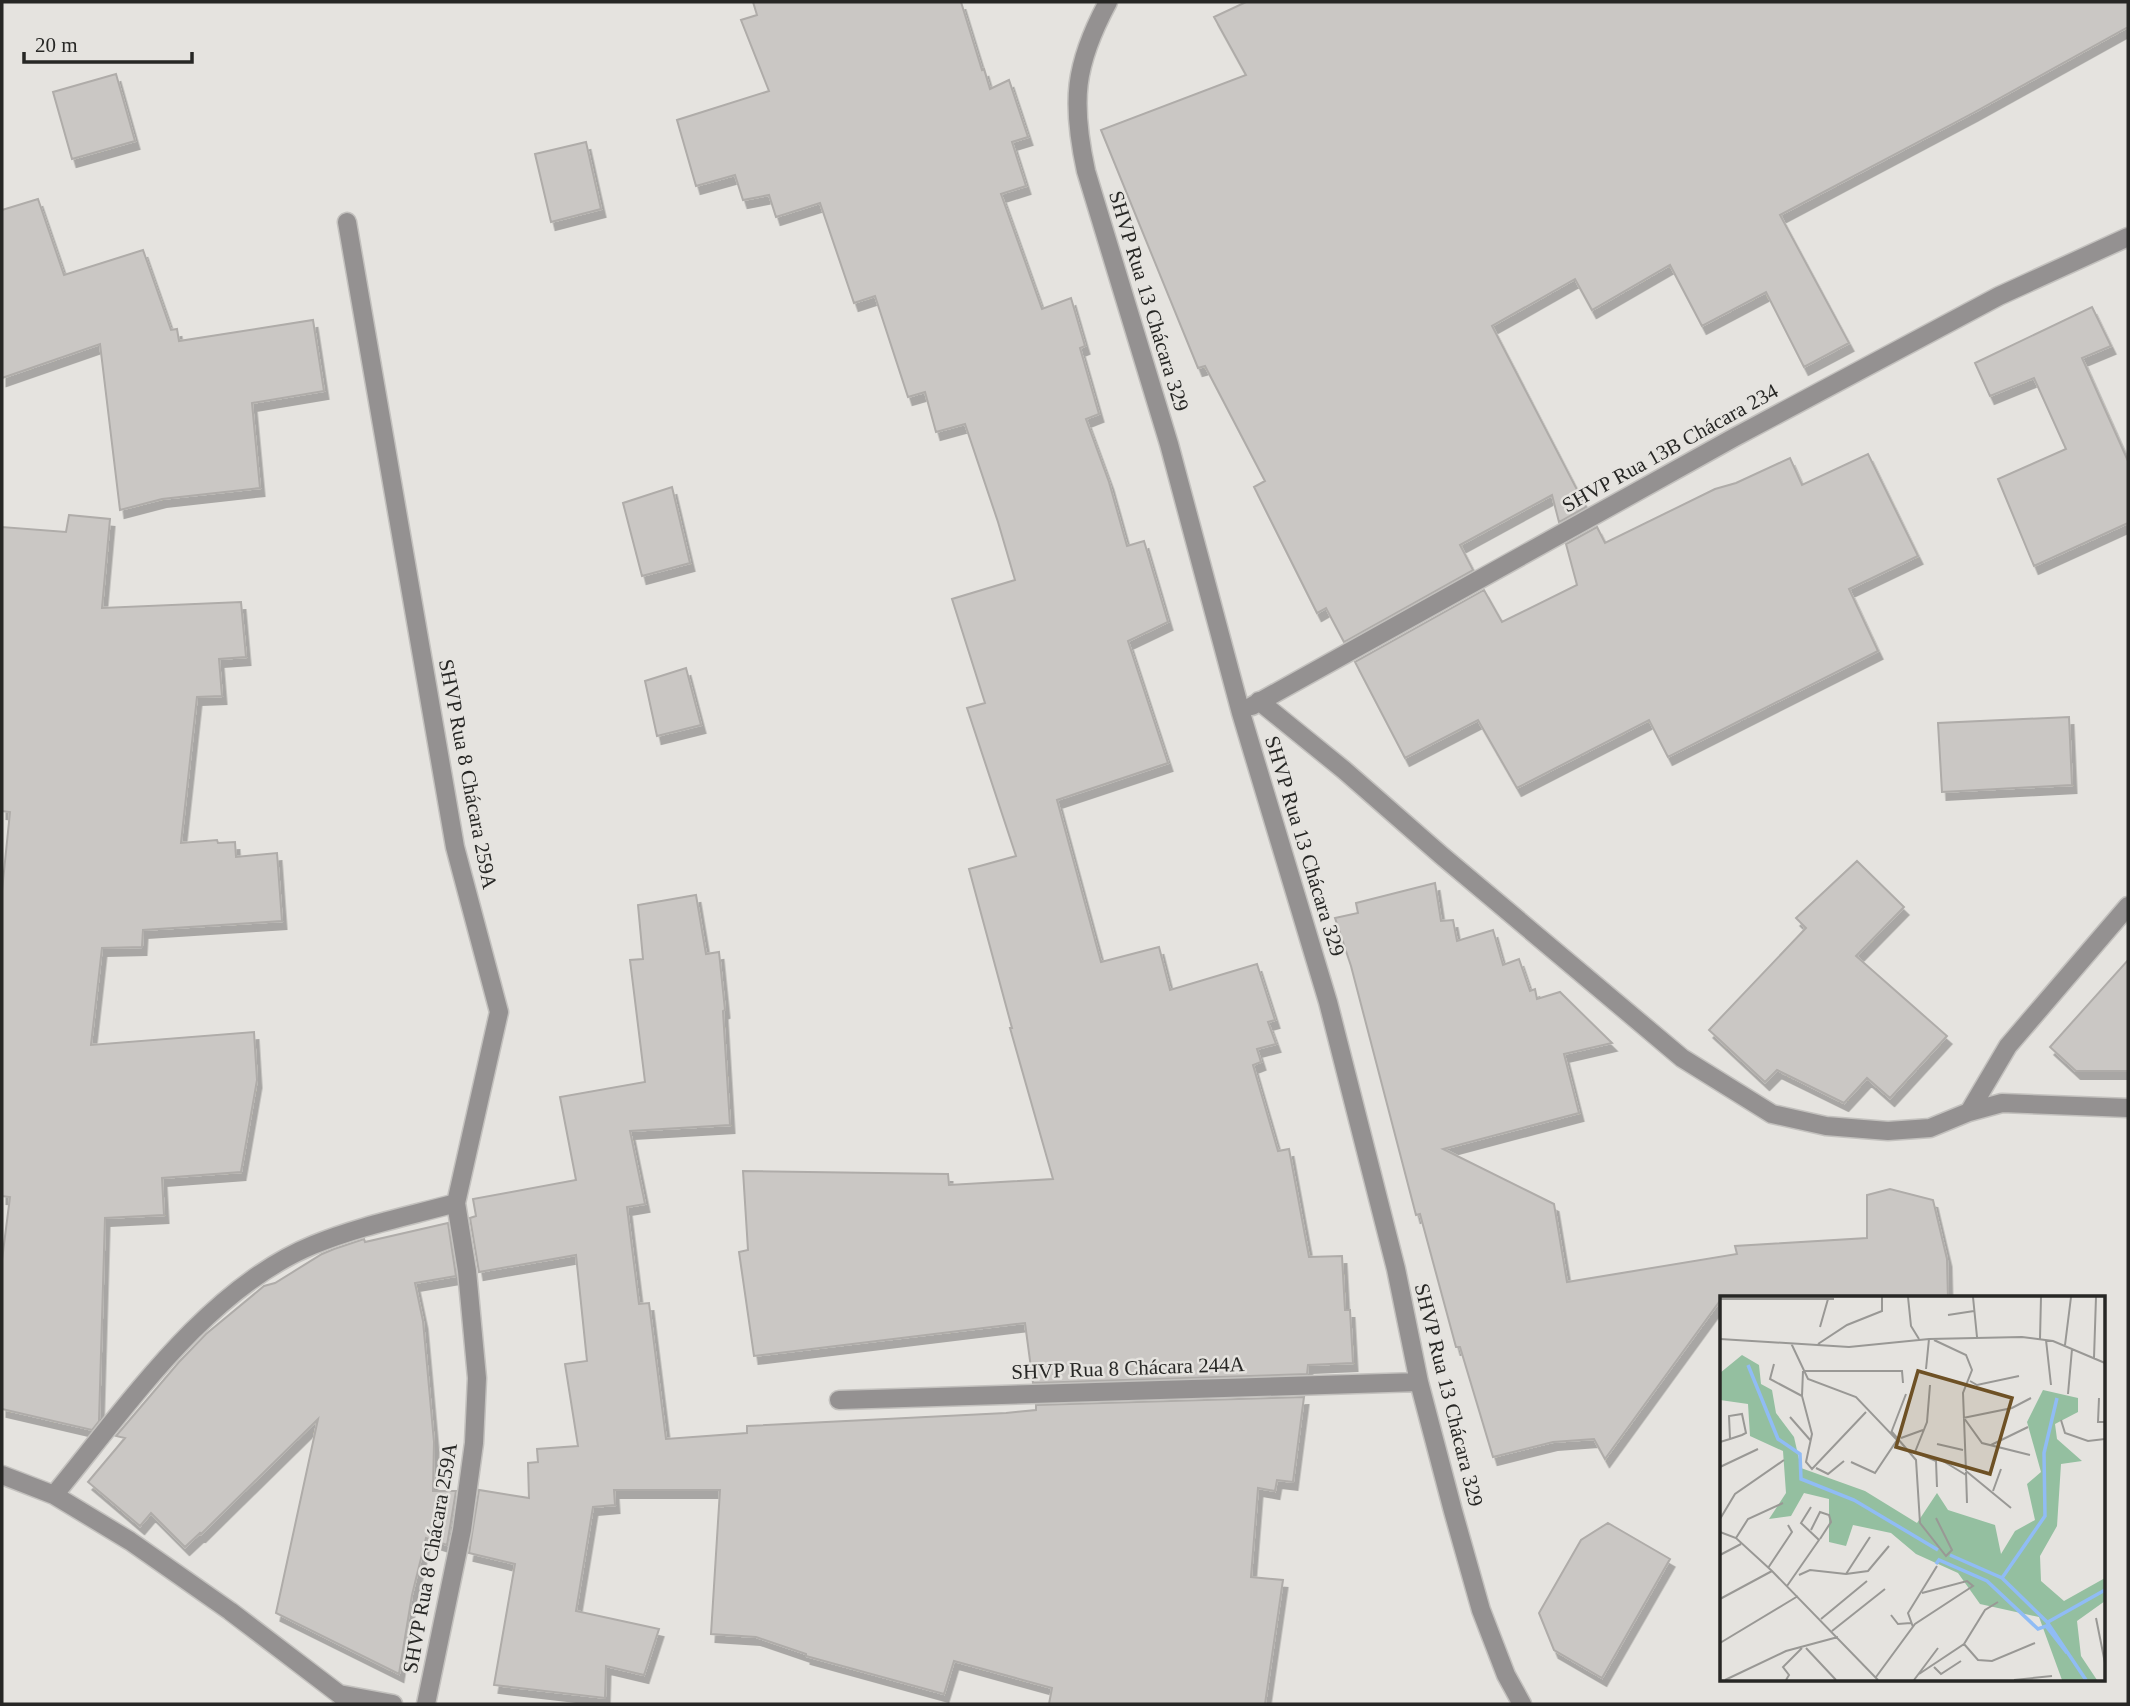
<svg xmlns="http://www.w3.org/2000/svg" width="2130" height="1706" font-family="Georgia,serif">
	<defs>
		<filter id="shadow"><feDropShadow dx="4.5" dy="8" stdDeviation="0" flood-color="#0004"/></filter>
	</defs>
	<rect width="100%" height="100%" fill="#e5e3df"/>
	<path fill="#cac7c4" stroke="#afaca9" stroke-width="2" filter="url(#shadow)" d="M753 2H961L982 70 984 69 990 89 1009 80 1028 137 1012 142 1026 186 1001 194 1042 309 1071 298 1085 346 1080 348 1099 414 1086 419 1109 482 1127 546 1144 541 1168 622 1128 641 1168 763 1057 800 1101 962 1159 947 1170 990 1257 964 1275 1020 1268 1022 1276 1044 1257 1049 1261 1062 1253 1065 1278 1151 1289 1149 1309 1257 1342 1256 1345 1310H1350L1353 1363 1308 1365 1307 1374 1033 1383 1025 1323 754 1356 739 1252 748 1250 743 1171 948 1174 949 1185 1053 1179 1010 1028H1012L969 869 1016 856 967 708 985 703 952 599 1015 580 998 522 965 424 936 432 925 392 908 397 875 296 854 303 820 203 776 217 769 195 743 200 735 175 696 186 677 120 769 91 741 20 757 15Z
		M1246 2H2128V27L1973 113 1780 215 1849 343 1804 367 1766 292 1702 326 1670 265 1592 310 1575 279 1492 326 1586 507 1559 522 1552 495 1460 545 1473 570 1344 642 1326 608 1317 613 1254 487 1265 481 1205 366 1198 368 1101 130 1246 75 1214 17Z
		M116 74 135 141 72 159 53 92Z
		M586 142 601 209 551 222 535 154Z
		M38 199 64 275 143 250 171 330 177 329 179 341 313 320 324 391 252 403 260 488 162 499 120 510 100 344 2 378V210Z
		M2092 307 2111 346 2082 358 2128 461V523L2034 566 1998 479 2066 449 2034 378 1990 396 1975 363Z
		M1868 454 1918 556 1849 589 1878 651 1668 757 1649 720 1517 788 1478 720 1405 758 1355 662 1484 590 1502 622 1577 585 1566 544 1597 527 1605 543 1715 489 1736 483 1790 458 1802 485Z
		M672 487 690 563 642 576 623 503Z
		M69 515 110 519 102 608 241 602 246 657 219 659 222 696 197 697 181 843 217 840 218 843 235 842 236 857 277 853 282 921 143 930 142 947 102 948 91 1045 254 1032 257 1080 241 1172 162 1178 164 1215 105 1218 99 1421 92 1430 2 1409V1260L10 1197 2 1196V891L10 812 2 811V527L66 532Z
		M686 668 701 725 657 736 645 681Z
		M2069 717 2072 785 1942 792 1938 723Z
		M1857 861 1904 907 1856 956 1947 1036 1890 1098 1867 1078 1844 1103 1777 1070 1765 1082 1709 1030 1806 928 1796 918Z
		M1435 883 1441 921 1453 920 1457 941 1493 930 1503 965 1519 959 1530 991 1535 989 1537 999 1560 992 1612 1043 1564 1054 1579 1113 1443 1149 1554 1204 1567 1282 1737 1254 1735 1246 1867 1238V1195L1890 1189 1933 1200 1947 1259 1948 1298H1722L1605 1459 1594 1439 1553 1442 1493 1457 1460 1347H1456L1420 1214 1416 1215 1351 966 1335 918 1358 913 1356 903Z
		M696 895 706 954 719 952 725 1010 723 1011 730 1125 630 1131 645 1204 627 1207 639 1304 649 1303 666 1439 747 1433V1426L1006 1413 1036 1410V1405L1304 1397 1293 1482 1277 1480 1275 1491 1258 1488 1251 1577 1283 1580 1265 1704H1049L1052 1688 954 1661 944 1694 806 1656V1654L756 1637 711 1634 720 1490H614L615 1505 593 1507 576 1611 659 1629 644 1675 606 1666 605 1698 494 1685 515 1564 469 1553 479 1490 529 1498 528 1463 538 1462 537 1449 578 1446 565 1364 587 1361 576 1255 479 1272 470 1218 476 1216 473 1199 576 1180 560 1097 645 1082 630 960 643 959 638 905Z
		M2128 960V1071H2076L2050 1047Z
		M448 1223 456 1276 415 1283 423 1321 434 1442 433 1491H456L447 1545 426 1538 412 1595 399 1674 276 1613 318 1419 201 1534 200 1533 185 1547 151 1513 140 1526 88 1482 125 1438 116 1436 179 1362 206 1334 264 1286 275 1283 322 1254 334 1249 364 1239 365 1242Z
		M1608 1523 1670 1559 1602 1678 1554 1650 1539 1613 1581 1540Z"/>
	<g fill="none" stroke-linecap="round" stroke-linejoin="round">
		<g stroke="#c3c1be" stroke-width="21">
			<path id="minor" d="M1108 2C1074 65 1071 102 1086 171L1169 444 1241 713 1328 1002 1396 1269 1419 1382 1453 1511 1481 1610 1506 1675 1522 1704
				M347 222 455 847 499 1012 456 1203 467 1271 477 1378 474 1443 462 1530 426 1704
				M1259 701 1344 770 1441 855 1682 1058 1772 1114 1826 1126 1888 1131 1930 1128 1969 1112 2002 1103 2128 1108
				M1252 706 1735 437 1999 296 2128 237
				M1969 1112 2008 1046 2128 906
				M839 1400 1419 1382
				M2 1475 54 1495 130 1541 230 1611 339 1694 349 1704
				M54 1495C126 1408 206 1289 313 1245 359 1226 409 1216 456 1203
				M339 1694 393 1704"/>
		</g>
		<use href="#minor" stroke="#949191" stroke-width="18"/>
	</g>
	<g text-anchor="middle" stroke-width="5" stroke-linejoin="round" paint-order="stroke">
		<g font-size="21" fill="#272725" stroke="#e5e3df">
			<text transform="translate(1149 301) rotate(73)" y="7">SHVP Rua 13 Chácara 329</text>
			<text transform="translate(1670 448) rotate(-29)" y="7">SHVP Rua 13B Chácara 234</text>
			<text transform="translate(468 774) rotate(79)" y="7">SHVP Rua 8 Chácara 259A</text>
			<text transform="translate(1305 846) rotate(73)" y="7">SHVP Rua 13 Chácara 329</text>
			<text transform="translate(1128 1368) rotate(-2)" y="7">SHVP Rua 8 Chácara 244A</text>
			<text transform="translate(1449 1395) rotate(76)" y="7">SHVP Rua 13 Chácara 329</text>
			<text transform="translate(430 1558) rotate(-80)" y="7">SHVP Rua 8 Chácara 259A</text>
		</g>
	</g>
	<g transform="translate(1720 1296)">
		<rect width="385" height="385" fill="#e5e3df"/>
		<path d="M22 59 39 69 41 88 52 94 56 117 74 141 81 172 145 195 197 227 217 197 228 214 275 229 281 258 295 235 315 224 307 188 321 176 307 126 323 94 358 102V116L335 128 337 143 362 165 341 168 337 230 320 260 321 285 344 305 385 282V305L357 325 361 360 377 384H342L319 321 260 308 238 277 196 258 171 237 133 229 126 250 109 246V203L84 197 71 220 49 223 66 197 63 155 30 140 28 108 0 104V77Z" fill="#94bfa0"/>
		<path fill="none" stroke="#90bcf5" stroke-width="3.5" d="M28 69 58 143 80 158 81 183 134 204 218 254M230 259 282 282 327 326 366 384M216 268 219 264 267 285 318 333 326 330 347 357M282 282 325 220 324 157 337 102M328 326 385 294"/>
		<path fill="none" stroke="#999895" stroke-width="2" d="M188 1 191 30 199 43M253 1 257 41M0 3H114M228 19 254 15M100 31 108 3M0 43 129 51 209 43 302 41 333 45 385 67M320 43 321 1M214 44 246 59 252 74 243 97 246 175M326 44 331 89M71 47 88 83 136 101 177 144 155 177 131 166M98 48 127 29 162 15V1M345 49 351 1M374 62 376 1M54 68 50 83 82 100M206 73 209 43M83 75 82 100 92 138 86 166 92 173 146 116M83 75H182L183 87M250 85 257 89 299 80M348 98 352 53M379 102 378 126H385M70 121 91 145M243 122 292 112 311 102M244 122 262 147 310 159M341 124 345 137 368 145 385 143M172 136 196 164 200 227 226 260 232 254 216 222M171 137 186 98M181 142 203 134M0 146 10 143 22 139 26 137 22 118 9 120 10 143M217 148 243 154M271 149 308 131M195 156 207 126 210 89M195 156 216 165 217 191M223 165 246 179M0 171 38 153M96 172 108 178 124 165M246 175 291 212M246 176 247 207M273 195 281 173M0 223 15 198 64 164M91 234 100 216 109 219 111 226 100 243M0 236 16 242 52 275 158 384M16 242 28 223 63 207M0 259 21 248M48 272 72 236 68 229M126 278 150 241M79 279 90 274 126 278 148 275 169 250M67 290 99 244 81 227 91 211M0 303 52 275M171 319 178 328 191 327M376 322 385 367M101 323 147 285M193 331 188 317 217 270M112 335 165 293M0 347 78 300M244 348 258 364 272 365 315 347M86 352 116 384M214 371 221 378 241 365M199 378 244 348 265 314 278 306M156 381 195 328 253 290 247 285 202 297M5 384 66 355 118 341M66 384 69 379 63 371 82 352M194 384 218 352M294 384 332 380"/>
		<path fill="#6e5125" fill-opacity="0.15" stroke="#6e5125" stroke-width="3.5" d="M198 75 292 102 270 178 176 151Z"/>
		<rect width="385" height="385" fill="none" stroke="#272725" stroke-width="3.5"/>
	</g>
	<rect width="2130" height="1706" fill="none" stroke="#272725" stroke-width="7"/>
	<path d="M24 52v10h168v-10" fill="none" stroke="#272725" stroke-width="3.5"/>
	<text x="35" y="52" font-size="21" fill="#272725" stroke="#e5e3df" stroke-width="5" paint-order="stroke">20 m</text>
</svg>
